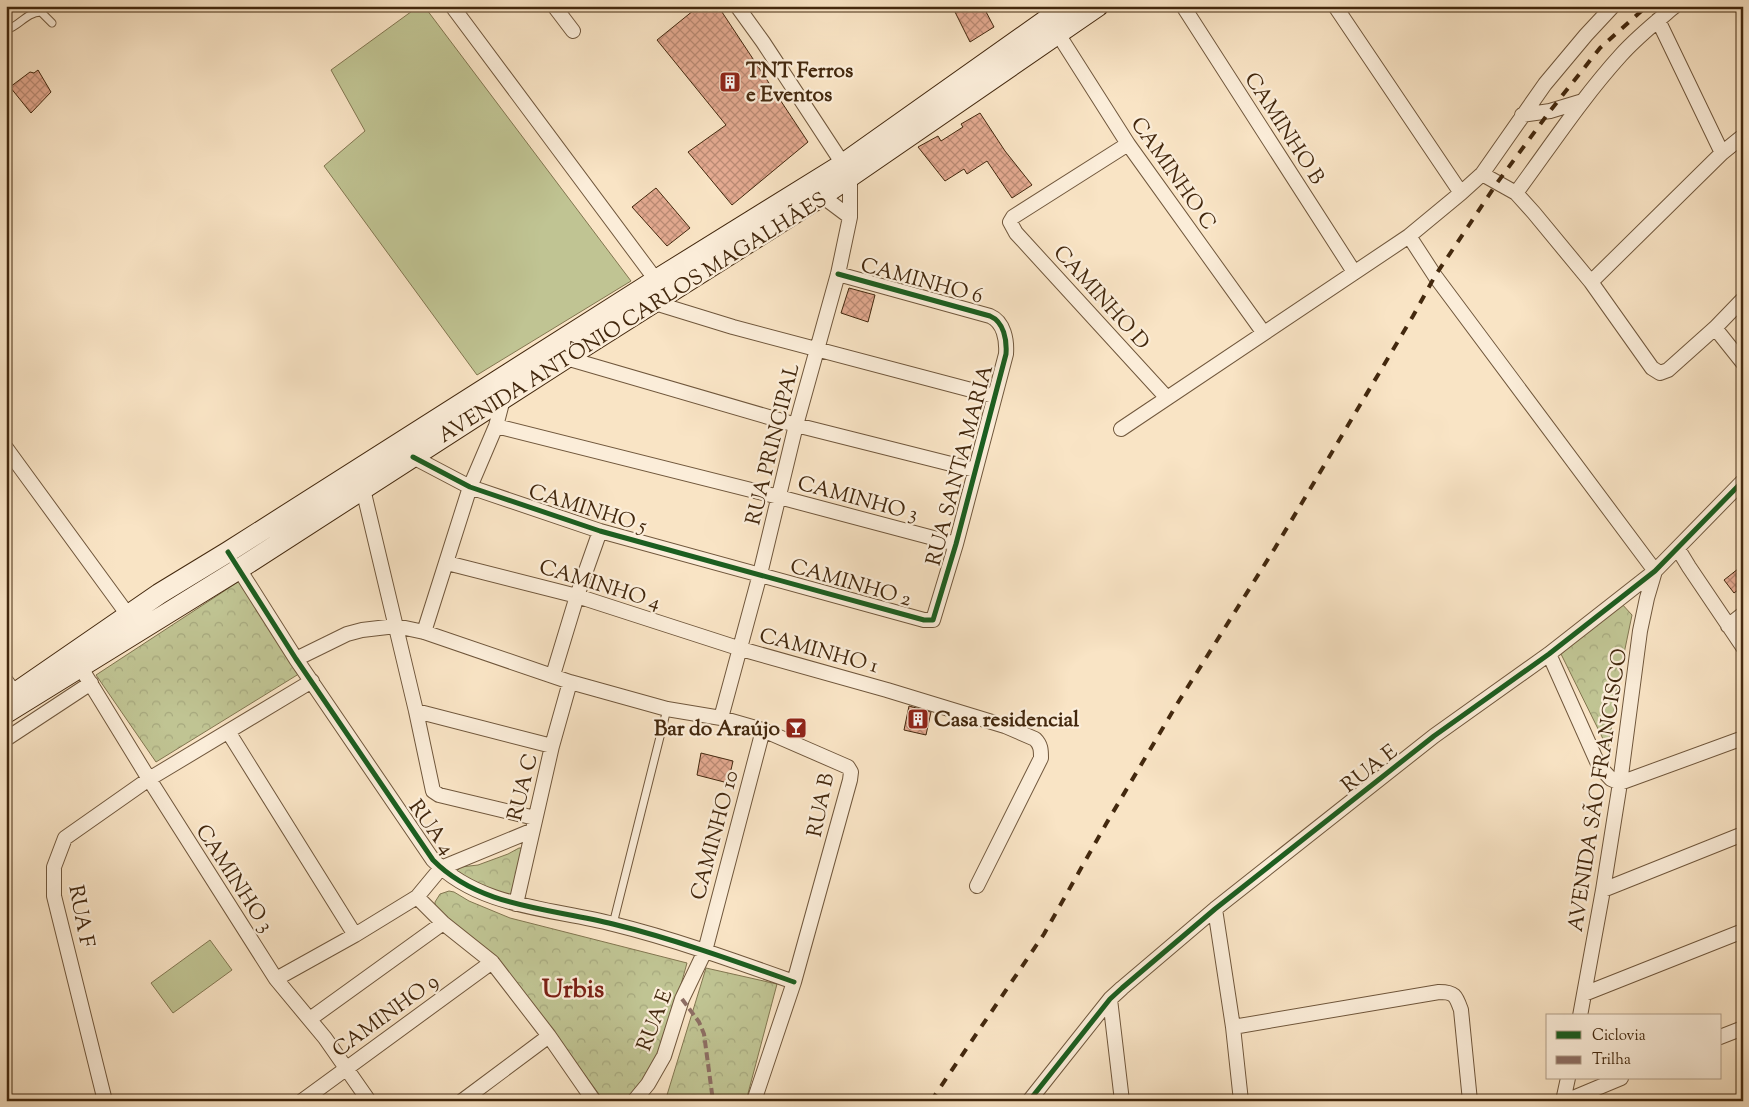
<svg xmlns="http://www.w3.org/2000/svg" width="1749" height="1107" font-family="'Sorts Mill Goudy',serif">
	<defs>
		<pattern id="forest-crowns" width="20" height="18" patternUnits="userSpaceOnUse" patternTransform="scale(1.25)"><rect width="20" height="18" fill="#c0c493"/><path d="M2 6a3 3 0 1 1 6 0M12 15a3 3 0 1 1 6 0" fill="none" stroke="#a6a87e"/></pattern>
		<pattern id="building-cross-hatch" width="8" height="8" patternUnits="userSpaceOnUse" patternTransform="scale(1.25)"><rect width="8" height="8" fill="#e3a990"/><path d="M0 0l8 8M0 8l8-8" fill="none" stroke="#ba8a74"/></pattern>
	</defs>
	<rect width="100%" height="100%" fill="#f9e4c5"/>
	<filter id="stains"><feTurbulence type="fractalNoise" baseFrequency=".004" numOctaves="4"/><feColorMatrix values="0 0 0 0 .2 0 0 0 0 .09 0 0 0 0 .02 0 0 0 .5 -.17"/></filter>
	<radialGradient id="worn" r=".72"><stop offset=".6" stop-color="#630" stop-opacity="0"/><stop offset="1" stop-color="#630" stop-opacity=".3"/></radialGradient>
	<path fill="#c0c493" stroke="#827650" d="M419 6H424L631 281 477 375 324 166 365 131 331 70Z
		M210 940 232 970 173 1013 151 983Z"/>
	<path fill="url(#forest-crowns)" stroke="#827650" d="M241 580 302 672 156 762 96 675Z
		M1621 603 1632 615 1620 673 1608 749 1561 654Z
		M519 848H524L508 907 455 873 461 867 478 865 508 854Z
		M449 891 454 892 469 901 510 918 687 963 663 1049 634 1096 627 1101H604L560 1041 435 907V902L440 894Z
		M706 968 777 984 746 1101H661L667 1095Z"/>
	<path fill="url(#building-cross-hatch)" stroke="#43280e" d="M699 6H718L808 142 732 205 688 152 726 125 657 40Z
		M952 6H983L994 27 970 42Z
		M38 70 51 92 31 113 10 87 30 72 34 73Z
		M980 113 1005 151 1032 185 1012 198 987 161 967 174 964 169 945 181 918 147 938 136 941 141 963 127 961 124Z
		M656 188 690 228 667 246 632 207Z
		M849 288 875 295 868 322 841 313Z
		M1743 565V586L1734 593 1724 580Z
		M909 706 931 712 926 735 904 730Z
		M701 753 733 761 728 783 697 775Z"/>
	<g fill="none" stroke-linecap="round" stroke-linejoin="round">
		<g stroke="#70573c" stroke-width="9">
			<path id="lane" d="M6 30C20 26 25 13 41 12L52 23
				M613 924 667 709"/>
		</g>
		<g stroke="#70573c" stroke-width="16">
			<path id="street" d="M452 6 656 280
				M554 6 573 31
				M737 6 763 42 843 164
				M1183 6 1354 272
				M1335 6 1461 193
				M1658 20 1722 153
				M1053 26 1128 144 1263 332
				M1522 115 1550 111 1583 101
				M1128 144 1013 217 1010 222 1016 233 1167 398
				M1482 174 1516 193 1534 213 1591 282 1652 368 1660 373 1668 370 1715 328 1743 299
				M1516 193C1550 147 1582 98 1621 55 1637 37 1656 22 1675 6
				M822 196 850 217
				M1409 236 1435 276 1655 571
				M1591 282 1722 153 1743 136
				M655 303 733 327 994 396
				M1715 328 1743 363
				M566 358 796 425 975 470
				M496 426 779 497 956 544
				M1121 429 1409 236 1461 193 1482 174 1545 84 1586 35 1613 6
				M6 448 128 615
				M413 457 470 487 600 531 924 620H933L956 544 1006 354C1007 340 1004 322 990 316L838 274
				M363 489 416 711 433 791 439 795 535 818
				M1678 549 1689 567 1743 647
				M447 563 577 596 741 649 887 690 1005 726 1035 739C1041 745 1041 750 1041 758L977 886
				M239 569 296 659 433 860C480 908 551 908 613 924 674 939 735 961 794 982
				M1728 626 1743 614
				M424 632 470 487 496 426 503 399
				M1549 654 1599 766 1611 779 1620 783 1743 738
				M296 659 347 634 362 630 396 626 424 632 570 682 667 709 721 718 763 730 848 767 851 772 850 780 794 982 754 1101
				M81 668 149 779 276 979 325 1038 369 1101
				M553 675 577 596 600 531
				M6 681 15 693
				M416 711 552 746
				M721 718 760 574 796 425 838 274 850 217V178
				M229 733 355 935
				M6 739 91 683
				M1603 890 1743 834
				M417 897 443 923 492 962 549 1036 594 1101
				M516 904 552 746 570 682
				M1215 909 1233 1027 1241 1101
				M276 979 355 935 417 897 441 868 531 831
				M1584 994 1743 931
				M1110 999 1122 1101
				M1580 1016 1603 890 1620 783 1640 631 1647 598 1655 571
				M310 1019 443 923
				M1233 1027 1439 992C1455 992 1456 996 1461 1010L1470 1101
				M1720 1037 1743 1028
				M105 1101 54 896V867L65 838 149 779 312 681
				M302 1101 492 962
				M462 1101 549 1036
				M634 1101 648 1084 664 1056 682 999 705 951 763 730
				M1029 1101 1110 999 1122 988 1215 909 1434 736 1549 654 1655 571 1743 481
				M1563 1101 1568 1078
				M1566 1101 1621 1078"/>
		</g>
		<g stroke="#43280e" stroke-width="22">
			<path id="secondary" d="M11 696 159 594 228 552 656 280 843 164 1066 6
				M6 713 239 569 566 358 822 196 1098 6"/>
		</g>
		<use href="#lane" stroke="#fbedd9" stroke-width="7"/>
		<use href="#street" stroke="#fbedd9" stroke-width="14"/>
		<use href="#secondary" stroke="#fbedd9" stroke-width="20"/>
		<path stroke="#43280e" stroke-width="4" stroke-dasharray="9 9" stroke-linecap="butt" d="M931 1101 1044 934 1106 824 1177 704 1275 548 1413 316 1435 276 1497 183 1550 111 1600 48 1647 6"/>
		<path stroke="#8d6e63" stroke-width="4" stroke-dasharray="8 4" stroke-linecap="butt" d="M682 999 699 1022 704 1034 713 1101"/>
		<g stroke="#fbedd9" stroke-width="8">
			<path id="cycleway" d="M413 457 470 487 600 531 924 620H933L956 544 1006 354C1007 340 1004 322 990 316L838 274
				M228 552 296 659 433 860C480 908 551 908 613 924 674 939 735 961 794 982
				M1029 1101 1110 999 1122 988 1215 909 1434 736 1549 654 1655 571 1743 481"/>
		</g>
		<use href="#cycleway" stroke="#1b5e20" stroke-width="5"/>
	</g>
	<defs>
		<g id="building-square" transform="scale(1.125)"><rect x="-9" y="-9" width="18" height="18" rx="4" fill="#8f2418" stroke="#fbedd9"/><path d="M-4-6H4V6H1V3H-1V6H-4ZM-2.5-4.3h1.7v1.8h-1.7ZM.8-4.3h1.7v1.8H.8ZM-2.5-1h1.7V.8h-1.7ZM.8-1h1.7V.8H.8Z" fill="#fff"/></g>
		<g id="bar-square" transform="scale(1.125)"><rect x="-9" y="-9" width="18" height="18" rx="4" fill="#8f2418" stroke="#fbedd9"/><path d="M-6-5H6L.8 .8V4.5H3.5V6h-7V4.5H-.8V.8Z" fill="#fff"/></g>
	</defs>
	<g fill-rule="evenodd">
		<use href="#building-square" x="730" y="82"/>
		<use href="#building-square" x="918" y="719"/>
		<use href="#bar-square" x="796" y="728"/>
	</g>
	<g text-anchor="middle" stroke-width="4.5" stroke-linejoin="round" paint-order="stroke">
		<g font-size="21" font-weight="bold" fill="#43280e" stroke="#fbedd9" text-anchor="start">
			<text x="746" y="77">TNT Ferros<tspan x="746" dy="24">e Eventos</tspan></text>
			<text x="934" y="726">Casa residencial</text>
			<text x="780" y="735" text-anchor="end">Bar do Araújo</text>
		</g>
		<g font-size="21" fill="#43280e" stroke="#fbedd9">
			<text transform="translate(1285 128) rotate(57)" y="7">CAMINHO B</text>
			<text transform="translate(1174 173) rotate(55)" y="7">CAMINHO C</text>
			<text transform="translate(922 280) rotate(15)" y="7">CAMINHO 6</text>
			<text transform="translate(1102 297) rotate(48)" y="7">CAMINHO D</text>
			<text transform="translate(632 317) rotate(-32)" y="7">AVENIDA ANTÔNIO CARLOS MAGALHÃES</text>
			<text transform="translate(772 444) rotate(-76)" y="7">RUA PRINCIPAL</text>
			<text transform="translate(959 465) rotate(-75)" y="7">RUA SANTA MARIA</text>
			<text transform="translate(858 498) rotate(15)" y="7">CAMINHO 3</text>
			<text transform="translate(588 508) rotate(17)" y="7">CAMINHO 5</text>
			<text transform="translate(851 582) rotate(16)" y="7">CAMINHO 2</text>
			<text transform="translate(600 584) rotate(17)" y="7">CAMINHO 4</text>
			<text transform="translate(819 650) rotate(15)" y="7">CAMINHO 1</text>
			<text transform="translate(1369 768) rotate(-38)" y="7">RUA E</text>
			<text transform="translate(522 787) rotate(-76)" y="7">RUA C</text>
			<text transform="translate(1597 790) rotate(-81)" y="7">AVENIDA SÃO FRANCISCO</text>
			<text transform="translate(820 805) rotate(-78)" y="7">RUA B</text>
			<text transform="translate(432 827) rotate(54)" y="7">RUA 4</text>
			<text transform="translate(714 835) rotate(-75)" y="7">CAMINHO 10</text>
			<text transform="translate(235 878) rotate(57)" y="7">CAMINHO 3</text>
			<text transform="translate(82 916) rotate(79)" y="7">RUA F</text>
			<text transform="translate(385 1015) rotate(-36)" y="7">CAMINHO 9</text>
			<text transform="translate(654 1020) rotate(-69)" y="7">RUA E</text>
		</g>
		<g font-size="26" font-weight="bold" fill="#7a1f14" stroke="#fbedd9">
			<text x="573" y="997">Urbis</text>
		</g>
	</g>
	<rect width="1749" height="1107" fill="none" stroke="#f9e4c5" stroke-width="25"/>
	<rect x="8" y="8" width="1734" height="1092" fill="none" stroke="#43280e" stroke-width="2.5"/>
	<rect x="12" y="12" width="1724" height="1082" fill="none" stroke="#43280e"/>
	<rect x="1546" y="1014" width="175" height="65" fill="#fbedd9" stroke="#b19e88"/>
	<rect x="1556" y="1031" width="25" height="8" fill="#1b5e20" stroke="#b19e88"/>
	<text x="1592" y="1040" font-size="15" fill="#43280e">Ciclovia</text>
	<rect x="1556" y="1056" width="25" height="8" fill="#8d6e63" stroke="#b19e88"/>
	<text x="1592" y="1064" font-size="15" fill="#43280e">Trilha</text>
	<rect width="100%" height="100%" filter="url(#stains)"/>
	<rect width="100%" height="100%" fill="url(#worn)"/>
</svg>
